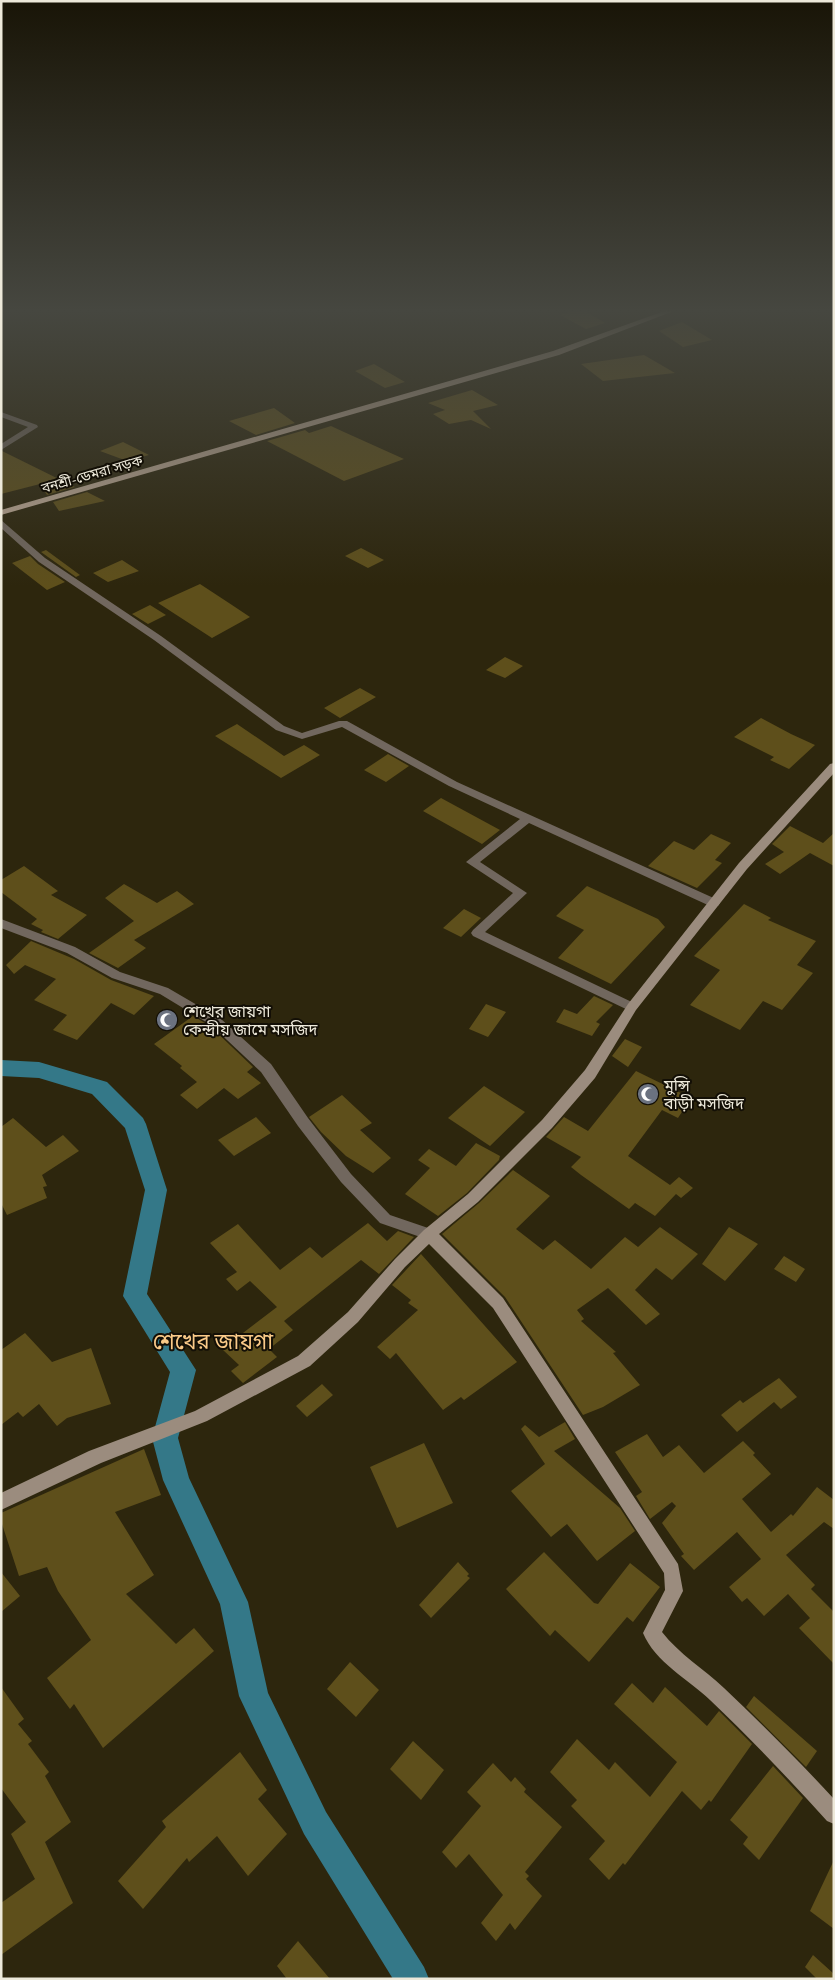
<svg xmlns="http://www.w3.org/2000/svg" width="835" height="1980" font-family="'Zilla Slab','Noto Sans Bengali',serif">
	<rect width="100%" height="100%" fill="#2d260d"/>
	<g fill="none" stroke-linecap="round" stroke-linejoin="round">
		<path fill="#347888" fill-rule="evenodd" d="M1 1060 39 1062 107 1082 143 1118 146 1124 167 1190 147 1294 196 1370 178 1438 189 1478 248 1602 268 1693 326 1812 424 1967 429 1979H393L304 1834 239 1696 220 1604 163 1480 152 1438 170 1372 123 1296 145 1190 125 1128 92 1094 39 1078 1 1076Z"/>
	</g>
	<path fill="#5e4f1b" d="M582 309 605 323 586 329 560 315Z
		M682 322 712 340 683 347 659 331Z
		M644 355 675 373 603 381 581 364Z
		M374 364 405 382 385 388 355 371Z
		M472 390 498 405 473 411 491 429 471 420 449 424 433 414 445 410 428 403Z
		M274 408 295 423 256 435 229 421Z
		M331 426 344 432 404 459 344 481 267 441 305 430 309 433Z
		M123 442 149 455 127 461 100 451Z
		M1 452 2 451 75 487 47 495 40 484 1 494Z
		M87 492 105 501 59 511 53 502Z
		M361 548 384 560 368 568 345 556Z
		M46 550 80 575 76 577 41 552Z
		M30 556 38 564 65 582 47 590 12 563Z
		M122 560 139 571 108 582 93 573Z
		M200 584 232 605 250 617 212 638 158 603Z
		M150 605 166 615 148 624 132 614Z
		M505 657 523 666 505 678 486 670Z
		M360 688 376 697 340 718 324 708Z
		M761 718 791 734 815 745 789 769 770 760 774 757 734 737Z
		M237 724 284 756 304 745 320 755 281 778 215 736Z
		M388 754 409 766 386 782 364 770Z
		M441 798 500 830 482 844 423 811Z
		M790 826 823 843 834 833V866L810 853 780 874 765 864 784 852 772 844Z
		M711 834 731 843 715 860 722 863 697 888 648 866 674 841 694 850Z
		M24 866 58 891 51 895 87 915 58 939 41 932 43 930 31 924 37 919 1 892V880Z
		M124 884 157 903 177 891 194 904 134 940 146 948 118 968 89 953 134 921 105 898Z
		M587 886 658 919 665 927 611 984 558 958 584 930 556 916Z
		M744 904 771 918 768 920 816 941 797 965 813 973 782 1010 763 1001 740 1030 690 1005 720 970 694 956Z
		M464 909 481 918 461 937 443 928Z
		M31 941 74 959 111 980 154 996 134 1015 111 1003 77 1040 53 1030 67 1015 34 1000 56 979 25 965 14 974 6 965Z
		M594 996 613 1005 596 1022 600 1024 592 1036 556 1022 564 1009 577 1014Z
		M486 1004 506 1012 488 1037 469 1029Z
		M193 1016 210 1026 253 1067 247 1072 261 1083 238 1099 224 1088 197 1109 180 1095 197 1082 180 1068 182 1066 154 1044Z
		M625 1039 642 1047 628 1067 612 1056Z
		M636 1071 691 1098 678 1118 662 1110 628 1156 670 1185 679 1177 693 1188 681 1198 676 1194 655 1216 635 1203 629 1209 581 1175 571 1167 581 1157 546 1137 564 1117 588 1131Z
		M484 1086 525 1112 490 1146 448 1118Z
		M342 1095 372 1123 360 1130 391 1158 373 1173 346 1156 321 1132 309 1117Z
		M256 1117 271 1133 234 1156 218 1140Z
		M13 1118 46 1147 63 1135 79 1151 42 1175 47 1186 43 1187 47 1198 7 1215 1 1203V1127Z
		M476 1143 500 1156 499 1160 467 1193 438 1216 405 1194 430 1168 418 1160 429 1149 456 1166Z
		M513 1170 550 1196 516 1229 543 1250 555 1240 591 1269 625 1237 638 1247 660 1227 698 1254 672 1280 656 1268 635 1290 660 1314 646 1325 608 1288 577 1310 584 1319 581 1321 616 1352 613 1353 640 1385 603 1407 583 1415 505 1297 442 1234 479 1203Z
		M368 1223 387 1241 398 1231 414 1237 379 1274 361 1260 284 1321 293 1330 269 1349 277 1357 243 1383 231 1371 239 1365 222 1349 277 1307 250 1281 237 1291 226 1279 237 1272 210 1243 238 1224 280 1270 310 1247 322 1258Z
		M729 1227 758 1244 725 1281 702 1264Z
		M421 1254 517 1362 464 1400 461 1397 443 1410 396 1353 390 1359 377 1347 418 1310 408 1303 411 1300 392 1285Z
		M784 1256 805 1269 796 1282 774 1269Z
		M25 1333 52 1362 91 1348 111 1404 67 1418 57 1426 39 1404 23 1417 18 1412 1 1425V1350Z
		M779 1378 797 1397 781 1409 774 1402 737 1432 721 1415 740 1400 743 1403Z
		M322 1384 333 1395 307 1417 296 1406Z
		M565 1422 575 1439 554 1451 620 1508 635 1531 597 1561 567 1524 551 1537 511 1491 545 1464 521 1429 525 1425 539 1437Z
		M647 1434 663 1457 679 1445 704 1473 743 1441 755 1453 753 1455 771 1474 742 1499 771 1532 791 1514 793 1516 817 1487 834 1500V1529L824 1522 786 1555 815 1585 811 1589 834 1612V1664L799 1628 810 1618 788 1594 764 1616 747 1598 742 1602 729 1587 761 1559 737 1532 694 1570 681 1556 684 1554 662 1523 676 1506 672 1502 650 1519 636 1496 642 1492 615 1452Z
		M424 1443 453 1503 397 1528 370 1467Z
		M144 1449 161 1495 115 1512 154 1575 126 1594 176 1644 194 1628 214 1651 103 1748 74 1704 70 1709 47 1678 91 1640 58 1591 47 1567 19 1576 1 1521V1513Z
		M544 1552 594 1603 598 1604 630 1563 660 1587 633 1622 627 1617 589 1662 555 1630 550 1636 506 1589Z
		M458 1562 469 1574 467 1576 470 1578 431 1618 419 1605Z
		M1 1572 20 1596 1 1612Z
		M350 1662 379 1690 356 1717 327 1689Z
		M632 1683 653 1703 665 1687 707 1726 719 1711 752 1744 711 1802 709 1800 701 1810 682 1791 625 1865 623 1863 609 1880 589 1859 605 1841 571 1806 577 1800 550 1772 577 1739 609 1770 615 1762 650 1797 677 1762 614 1704Z
		M1 1687 24 1719 18 1724 32 1741 28 1744 49 1772 45 1776 71 1822 45 1842 73 1903 1 1955V1903L35 1879 11 1834 26 1822 1 1788Z
		M754 1696 817 1751 806 1767 746 1707Z
		M413 1741 444 1770 421 1800 390 1769Z
		M240 1752 267 1790 258 1799 287 1834 248 1876 217 1836 189 1862 187 1858 143 1909 118 1881 166 1827 162 1821Z
		M493 1763 511 1782 515 1777 526 1789 524 1792 562 1827 525 1872 529 1876 526 1879 542 1896 515 1930 510 1923 496 1941 481 1923 503 1895 469 1854 456 1868 442 1852 481 1806 467 1792Z
		M773 1766 803 1798 759 1860 743 1844 748 1837 730 1820Z
		M834 1860V1929L810 1911Z
		M298 1941 330 1979H287L277 1966Z
		M813 1955 834 1974V1979H817L805 1967Z"/>
	<g fill="none" stroke-linecap="round" stroke-linejoin="round">
		<path fill="#71675e" fill-rule="evenodd" d="M1 412 37 425 38 427 1 450V444L28 427 1 417Z
			M1 520 45 558 161 636 284 726 302 733 339 721H347L457 782 718 900 720 903 718 906H710L529 823 480 862 527 893 485 932 636 1004 638 1007 632 1012 628 1010 473 936 471 933 473 930 513 893 466 862 520 819 449 786 342 727 302 739 276 730 154 640 39 562 1 528Z
			M1 919 75 947 120 972 168 988 221 1019 271 1064 308 1118 351 1174 390 1215 434 1230 436 1234 434 1238 429 1240 380 1223 341 1182 298 1126 261 1072 211 1025 160 994 112 978 67 953 1 928Z"/>
		<path fill="#9b8c7e" fill-rule="evenodd" d="M834 763V773L747 869 636 1010 595 1078 552 1128 478 1202 439 1234 503 1298 678 1564 683 1591 662 1632C679 1654 704 1669 724 1688 762 1724 799 1761 834 1799V1824L827 1821C789 1779 751 1739 710 1700 688 1679 655 1662 643 1633L665 1590 664 1573 493 1308 429 1244 405 1267 358 1322 310 1366 207 1421 101 1463 1 1510V1493L89 1451 195 1411 298 1356 348 1312 395 1259 424 1230 468 1194 542 1120 585 1070 628 1004 739 863 830 764Z"/>
		<path fill="#bca895" fill-rule="evenodd" d="M670 309H679L559 355 1 515V510L553 351Z"/>
	</g>
	<linearGradient id="sky" x2="0" y2="1"><stop stop-color="#191507"/><stop offset="0.53" stop-color="#464740"/><stop offset="1" stop-color="#464740" stop-opacity="0"/></linearGradient>
	<rect width="835" height="586" fill="url(#sky)"/>
	<defs>
		<g id="mosque-disc" transform="scale(1.125)"><circle r="9.5" fill="#6b7280" stroke="#130f06"/><path d="M3.5-4.9A6 6 0 1 0 3.5 4.9A5 5 0 1 1 3.5-4.9Z" fill="#fff"/></g>
	</defs>
	<g fill-rule="evenodd">
		<use href="#mosque-disc" x="167" y="1020"/>
		<use href="#mosque-disc" x="648" y="1094"/>
	</g>
	<g text-anchor="middle" stroke-width="4" stroke-linejoin="round" paint-order="stroke">
		<g font-size="14" fill="#ede9da" stroke="#130f06">
			<text transform="translate(92 474) rotate(-16)" y="5">বনশ্রী-ডেমরা সড়ক</text>
		</g>
		<g font-size="16" fill="#ede9da" stroke="#130f06" text-anchor="start">
			<text x="183" y="1017">শেখের জায়গা<tspan x="183" dy="18">কেন্দ্রীয় জামে মসজিদ</tspan></text>
			<text x="664" y="1091">মুন্সি<tspan x="664" dy="18">বাড়ী মসজিদ</tspan></text>
		</g>
		<g font-size="22" fill="#faca88" stroke="#130f06">
			<text x="213" y="1349">শেখের জায়গা</text>
		</g>
	</g>
	<rect width="835" height="1980" fill="none" stroke="#ede9da" stroke-width="5"/>
</svg>
